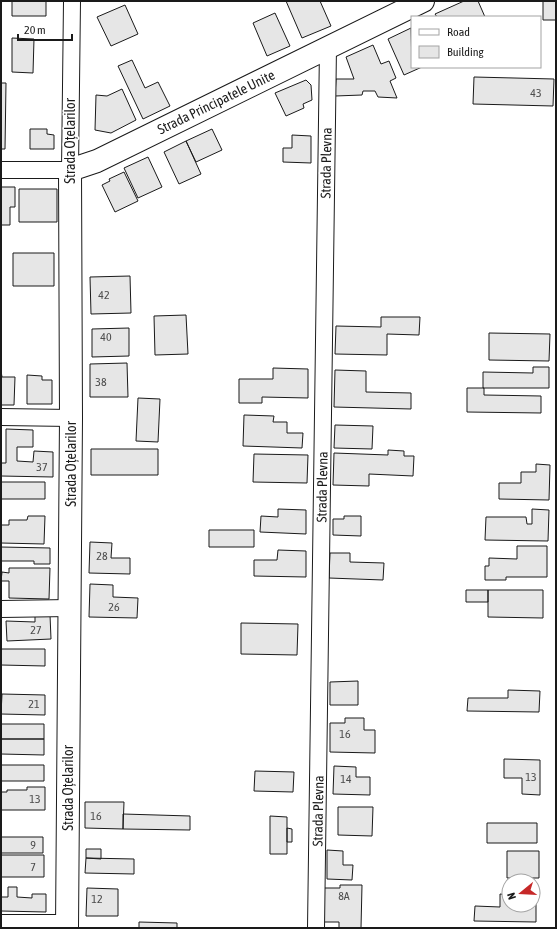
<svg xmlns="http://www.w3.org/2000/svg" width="557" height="929" font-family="'Asap Condensed',sans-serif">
	<rect width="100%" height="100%" fill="#fff"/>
	<path fill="#e6e6e6" stroke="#1a1a1a" d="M12 1H46V16H12Z
		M286 1H320L331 26 302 38Z
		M464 1H478L485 17H437L435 14Z
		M543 1H556V20H543Z
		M125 5 138 34 111 46 97 17Z
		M275 13 290 46 267 56 253 23Z
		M411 28 412 67H422L404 75 388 39Z
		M12 38 34 39 33 73 12 72Z
		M373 45 381 64 389 61 396 78 390 81 397 98 378 97 375 91H363L362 95 335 96 336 79H354L346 57Z
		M132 60 145 88 158 82 170 106 143 119 118 66Z
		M474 77 554 79 553 106 473 104Z
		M306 80 311 85 312 100 303 104 304 108 286 116 275 93Z
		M1 83H6L5 149H1Z
		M122 89 136 120 111 133 95 130 96 95 107 96Z
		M30 129H47V134L54 135V149H30Z
		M212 129 222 150 196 162 186 141Z
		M292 135 311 136V163L283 162V148H292Z
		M186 141 201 174 179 184 164 152Z
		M148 157 162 187 138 198 124 168Z
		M124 172 138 201 115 212 102 185 110 181 109 179Z
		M1 187H15V207H10V225H1Z
		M19 189H57V222H19Z
		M13 253H54V286H13Z
		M130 276 131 313 91 314 90 277Z
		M186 315 188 354 155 355 154 316Z
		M381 317H420L419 335 387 334V355L335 354 336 326 381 327Z
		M129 328V356L92 357V329Z
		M489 333 550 334 549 361 489 360Z
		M127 363 128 397H90V364Z
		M533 367H549V388H483V372L533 373Z
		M273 368 308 369V398L262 397V403H239V379H273Z
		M335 370 366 371V392L411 393V409L334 407Z
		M1 371 2 377H15L14 405H1Z
		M27 375 42 376V380H52V404H27Z
		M467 388H484V395L541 396V413L467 412Z
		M138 398 160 399 158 442 136 441Z
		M244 415 274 416 273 422H287V433H303L302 448 243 446Z
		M335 425 373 426 372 449 334 448Z
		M6 429 33 430V447H17V461L33 462 34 451 53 452V477L1 476V463H6Z
		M91 449H158V475H91Z
		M388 450 404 451V456H414L413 476 369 474V486L333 485 334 453 388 455Z
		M254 454 308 455 307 483 253 482Z
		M536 464 550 465 549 500 499 499V483H521V472H536Z
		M1 482H45V499H1Z
		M278 509 306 510V534L260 532 261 516 278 517Z
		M532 509 549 510 548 541 485 540 486 517H526L527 524H532Z
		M28 516H45L44 544 1 543V525H9V520H27Z
		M344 516H361V536L333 535V519H344Z
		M209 530H254V547H209Z
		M90 542 112 543 111 558H130V574L89 573Z
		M517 546H547V577H506V580H485V566H489V558L517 559Z
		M1 547 50 548V564H34V561H1Z
		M278 550 306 551V577L254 576V560H277Z
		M330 553H350V562L384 563 383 580 329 578Z
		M9 568H50L49 599 9 598V581H1L2 572 9 573Z
		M90 584 113 585V597L138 598 137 618 89 617Z
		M466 590H488V602H466Z
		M488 590H543V618L488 617Z
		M50 615 51 639 7 641 6 621 35 622V616Z
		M241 623 298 624 297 655 241 654Z
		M1 649H45V666L1 665Z
		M358 681V705H330V682Z
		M508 690 540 691 539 712 467 711 468 698H508Z
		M2 694 45 695V715L1 714Z
		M345 718H364V730H375V753L330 752V723H345Z
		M1 724H44V739H1Z
		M1 739H44V755L1 754Z
		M504 759 540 760V795L522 794V778H504Z
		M1 765H44V781H1Z
		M334 766 356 767V777H370V795L333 794Z
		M255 771 294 772 293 792 254 791Z
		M27 787H45V810H1V792H7V790H27Z
		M85 802H124L123 829 85 828Z
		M338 807H373L372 836 338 835Z
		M123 814 190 816V830L123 829Z
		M270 816 287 817V854H270Z
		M487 823H537V843H487Z
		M287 828 292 829V842H287Z
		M1 837H43V853H1Z
		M86 849H101V859L86 858Z
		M327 850 343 851V865H353L352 880 327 879Z
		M507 851H539V878H507Z
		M1 855H44V877H1Z
		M86 858 134 859V874L85 873Z
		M340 885H362L361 928H339V922H324V888H340Z
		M8 887H17V897L32 898V894H46V912L1 911V897H8Z
		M87 888 118 889V916H86Z
		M500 894 509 895V905H533V895H536V922L474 921 475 906 500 907Z
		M139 922 177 923V928H139Z"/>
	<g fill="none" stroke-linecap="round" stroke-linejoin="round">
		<g stroke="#1a1a1a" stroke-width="18">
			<path id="street" d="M1 170H70L72 1
				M1 417 71 418
				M1 609 70 608
				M1 923H67
				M316 928 328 47"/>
		</g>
		<g stroke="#1a1a1a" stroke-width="24">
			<path id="secondary" d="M67 928 71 418 70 170 97 161 423 1"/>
		</g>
		<use href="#street" stroke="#fff" stroke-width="16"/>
		<use href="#secondary" stroke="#fff" stroke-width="22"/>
	</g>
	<g text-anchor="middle" stroke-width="3" stroke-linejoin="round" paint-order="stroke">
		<g font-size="12" fill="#4d4d4d">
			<text x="536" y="97">43</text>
			<text x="104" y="299">42</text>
			<text x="106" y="341">40</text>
			<text x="101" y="386">38</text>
			<text x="42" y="471">37</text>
			<text x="102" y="560">28</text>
			<text x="114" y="611">26</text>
			<text x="36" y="634">27</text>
			<text x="34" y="708">21</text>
			<text x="345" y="738">16</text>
			<text x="531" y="781">13</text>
			<text x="346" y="783">14</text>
			<text x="35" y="803">13</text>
			<text x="96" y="820">16</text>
			<text x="33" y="849">9</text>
			<text x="33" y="871">7</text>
			<text x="344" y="900">8A</text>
			<text x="97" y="903">12</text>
		</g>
		<g font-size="14" fill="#1a1a1a" stroke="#fff">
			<text transform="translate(216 102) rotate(-26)" y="5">Strada Principatele Unite</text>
			<text transform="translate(70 141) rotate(-90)" y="5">Strada Oțelarilor</text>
			<text transform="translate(326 163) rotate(-89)" y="5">Strada Plevna</text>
			<text transform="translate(71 464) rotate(-90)" y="5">Strada Oțelarilor</text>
			<text transform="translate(322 487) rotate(-89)" y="5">Strada Plevna</text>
			<text transform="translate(68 788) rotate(-90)" y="5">Strada Oțelarilor</text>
			<text transform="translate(318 811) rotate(-89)" y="5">Strada Plevna</text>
		</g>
	</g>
	<rect width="557" height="929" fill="none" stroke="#1a1a1a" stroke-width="4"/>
	<rect x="411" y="16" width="130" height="52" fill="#ffffff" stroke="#a3a3a3"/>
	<rect x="419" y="29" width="20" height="6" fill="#ffffff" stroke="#a3a3a3"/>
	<text x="447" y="36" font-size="12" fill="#1a1a1a">Road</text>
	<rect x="419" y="46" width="20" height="12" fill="#e6e6e6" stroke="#a3a3a3"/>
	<text x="447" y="56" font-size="12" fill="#1a1a1a">Building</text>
	<g transform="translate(521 893) rotate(252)"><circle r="19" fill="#ffffff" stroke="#a3a3a3"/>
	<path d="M0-3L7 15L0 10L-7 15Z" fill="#c62828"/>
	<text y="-6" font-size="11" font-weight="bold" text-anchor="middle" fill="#1a1a1a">N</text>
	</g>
	<path d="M18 34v6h54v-6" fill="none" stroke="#1a1a1a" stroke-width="2"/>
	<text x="24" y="34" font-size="12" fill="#1a1a1a" stroke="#ffffff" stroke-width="3" paint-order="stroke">20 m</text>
</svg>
